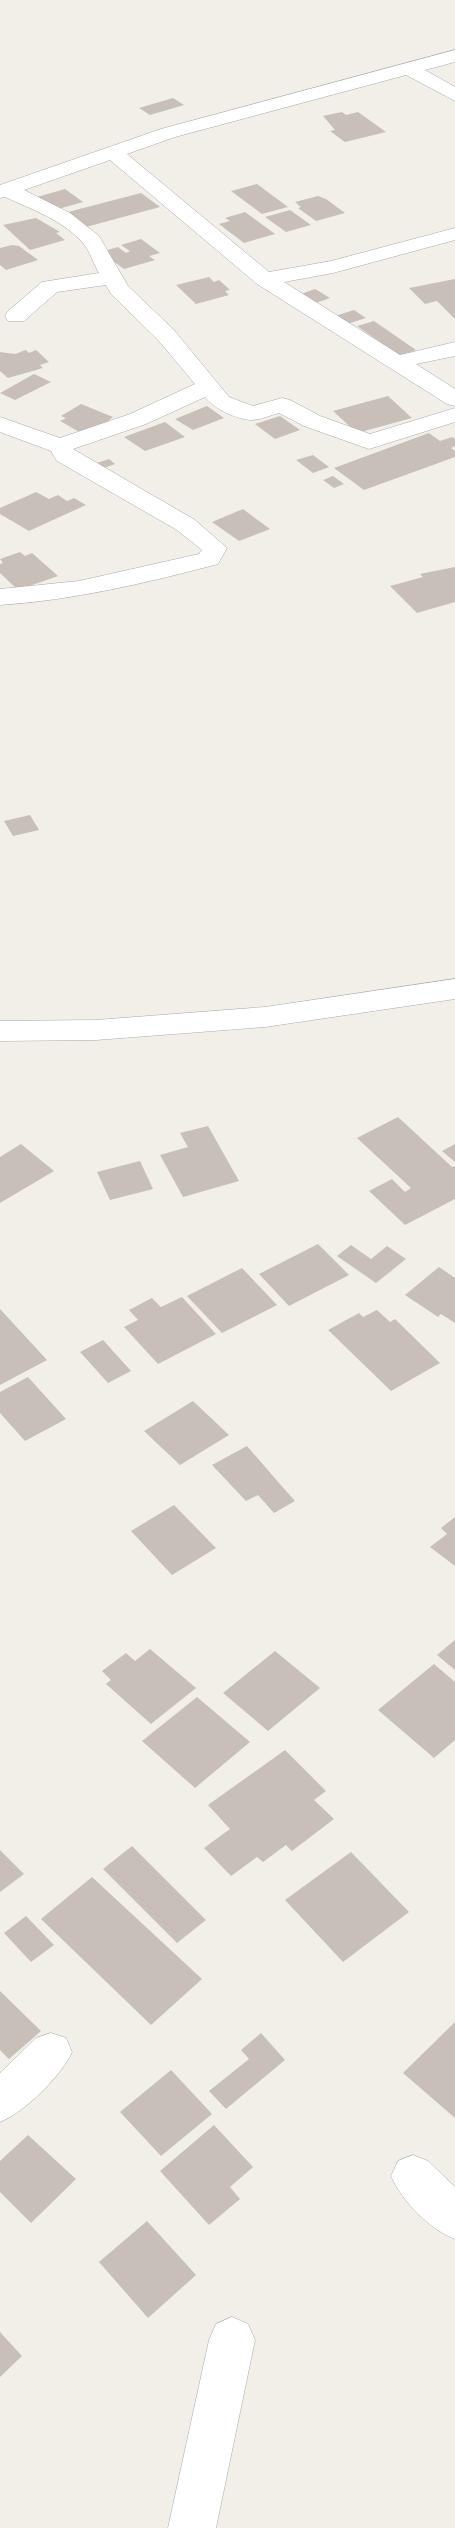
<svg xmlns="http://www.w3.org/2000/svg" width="455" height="2528" font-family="Quicksand,sans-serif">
	<rect width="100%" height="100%" fill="#f2efe9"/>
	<path fill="#c7bfb8" d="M173 98 184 105 150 115 139 108Z
		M342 112 346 115 358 112 386 132 345 142 330 131 335 130 323 116Z
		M257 184 288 207 262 214 231 191Z
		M65 189 83 202 55 210 37 197Z
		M141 193 160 207 86 227 68 212Z
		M318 196 326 199 345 213 316 221 298 208 301 207 295 202Z
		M290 210 311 225 286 232 265 217Z
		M245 212 275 234 244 243 219 224 230 221 225 218Z
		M36 218 60 232 56 233 65 240 30 250 3 225Z
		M141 239 160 253 149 256 155 260 124 269 101 252 118 247 126 253 130 251 121 245Z
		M12 245 19 246 38 260 6 270 0 265V248Z
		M209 277 214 282 219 280 230 290 225 291 229 295 196 304 176 285Z
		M455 279V319L437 301 425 304 409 288Z
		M315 289 330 298 316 303 301 294Z
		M354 310 366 318 347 324 335 316Z
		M374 321 416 350 400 356 357 326Z
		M26 350 29 353 36 350 49 362 40 365 43 368 8 378 0 371V352L15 354Z
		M34 374 51 382 15 400 0 393Z
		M388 396 412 418 357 433 333 411Z
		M81 404 113 417 107 422 110 423 83 434 60 421 66 418 61 416Z
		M207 406 224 418 193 430 175 419Z
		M280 416 300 430 275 439 255 424Z
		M165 422 185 437 145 451 124 437Z
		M429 433 440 441 452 437 455 439V446L451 448 455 451V457L364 490 334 468Z
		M313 455 329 467 313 473 296 460Z
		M109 459 115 464 101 469 94 464Z
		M333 476 344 484 334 488 323 480Z
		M36 492 49 499 58 495 67 501 74 498 86 505 29 531 0 514V508Z
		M243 509 270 529 239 541 212 522Z
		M20 552 25 556 32 553 58 576 18 590 0 573V564L3 563 0 559Z
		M455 567V602L417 613 390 586 423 577 420 574Z
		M30 815 39 830 13 836 4 821Z
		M398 1117 452 1167 455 1166V1199L405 1225 369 1191 392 1179 405 1192 411 1188 357 1138Z
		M208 1126 239 1181 183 1197 160 1155 188 1147 180 1133Z
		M21 1144 54 1171 0 1203V1157Z
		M455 1144V1162L442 1151Z
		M140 1161 153 1189 110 1200 97 1172Z
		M318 1244 349 1275 289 1306 259 1274Z
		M351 1245 371 1259 387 1246 406 1259 376 1283 337 1256Z
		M439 1267 455 1278V1323L441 1314 438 1317 405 1295Z
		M242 1268 277 1305 222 1333 187 1296Z
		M182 1297 216 1334 158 1364 124 1327 138 1320 129 1310 152 1298 161 1307Z
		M0 1309 47 1360 0 1385Z
		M377 1310 390 1322 395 1319 440 1363 391 1391 328 1330 359 1313 363 1317Z
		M103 1340 131 1371 108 1383 80 1352Z
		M28 1377 66 1419 25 1441 0 1413V1392Z
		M193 1401 229 1435 180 1465 144 1431Z
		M247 1446 279 1483 295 1501 274 1513 258 1495 246 1501 212 1465Z
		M174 1505 216 1548 172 1575 131 1531Z
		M455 1517V1566L430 1547 447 1534 441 1528Z
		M455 1640V1670L437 1655Z
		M150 1649 196 1688 151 1724 106 1684 111 1680 102 1671 126 1653 135 1661Z
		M275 1651 320 1688 268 1731 223 1693Z
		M434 1664 455 1682V1740L434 1758 378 1710Z
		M197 1697 250 1742 195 1788 142 1741Z
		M285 1750 326 1791 314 1800 334 1819 292 1851 286 1845 263 1862 257 1857 231 1876 204 1848 230 1829 208 1805Z
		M132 1846 206 1920 177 1943 103 1869Z
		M0 1850 24 1874 0 1892Z
		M351 1852 409 1912 343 1962 285 1900Z
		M92 1877 202 1979 151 2025 41 1919Z
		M26 1916 54 1945 31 1962 4 1933Z
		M0 1991 41 2031 9 2059 0 2050Z
		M455 2022V2118L403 2073Z
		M261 2033 285 2060 226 2109 209 2091 249 2059 241 2050Z
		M171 2070 212 2114 161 2156 120 2112Z
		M214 2125 253 2167 230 2187 240 2199 209 2225 160 2171Z
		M28 2135 76 2179 31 2223 0 2192V2161Z
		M147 2221 196 2275 148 2318 99 2262Z
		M0 2332 22 2356 0 2377Z"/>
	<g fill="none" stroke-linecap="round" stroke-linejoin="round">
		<g stroke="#a9a9a9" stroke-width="1">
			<path id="minor" d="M455 50V62L425 70 455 87V101L406 75 175 137 127 154 269 272 331 261 455 228V240L333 273 284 282 400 355 455 342V356L416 364 455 389V406L447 404 257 284 110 160 24 190 70 213 99 236 128 286 174 330 229 397 253 406 282 398 290 400 320 416 370 434 455 408V422L369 449 304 426 279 413C271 415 260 420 251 420 236 419 214 409 205 397L146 424 73 449 195 520 227 548 218 564C146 583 74 600 0 605V589L79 581 199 554 202 550 177 530 57 461 51 451 0 432V417L60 438 130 414 195 384 158 340 111 294 106 285 57 292 24 321H8L5 316 8 311 42 282 99 273C93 263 90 251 83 243 63 220 31 209 5 197L0 198V185L161 129Z
				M455 979V999L265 1027 96 1040 0 1041V1021L96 1020 265 1007Z
				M51 2033 66 2038 72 2052C61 2076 25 2112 0 2122V2073L36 2038Z
				M413 2155 428 2161 455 2187V2239C429 2229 402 2201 391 2176L398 2161Z
				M232 2317 248 2324 255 2340 216 2528H168L209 2340 216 2324Z"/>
		</g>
		<use href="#minor" fill="#fff" fill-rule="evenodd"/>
	</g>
</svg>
